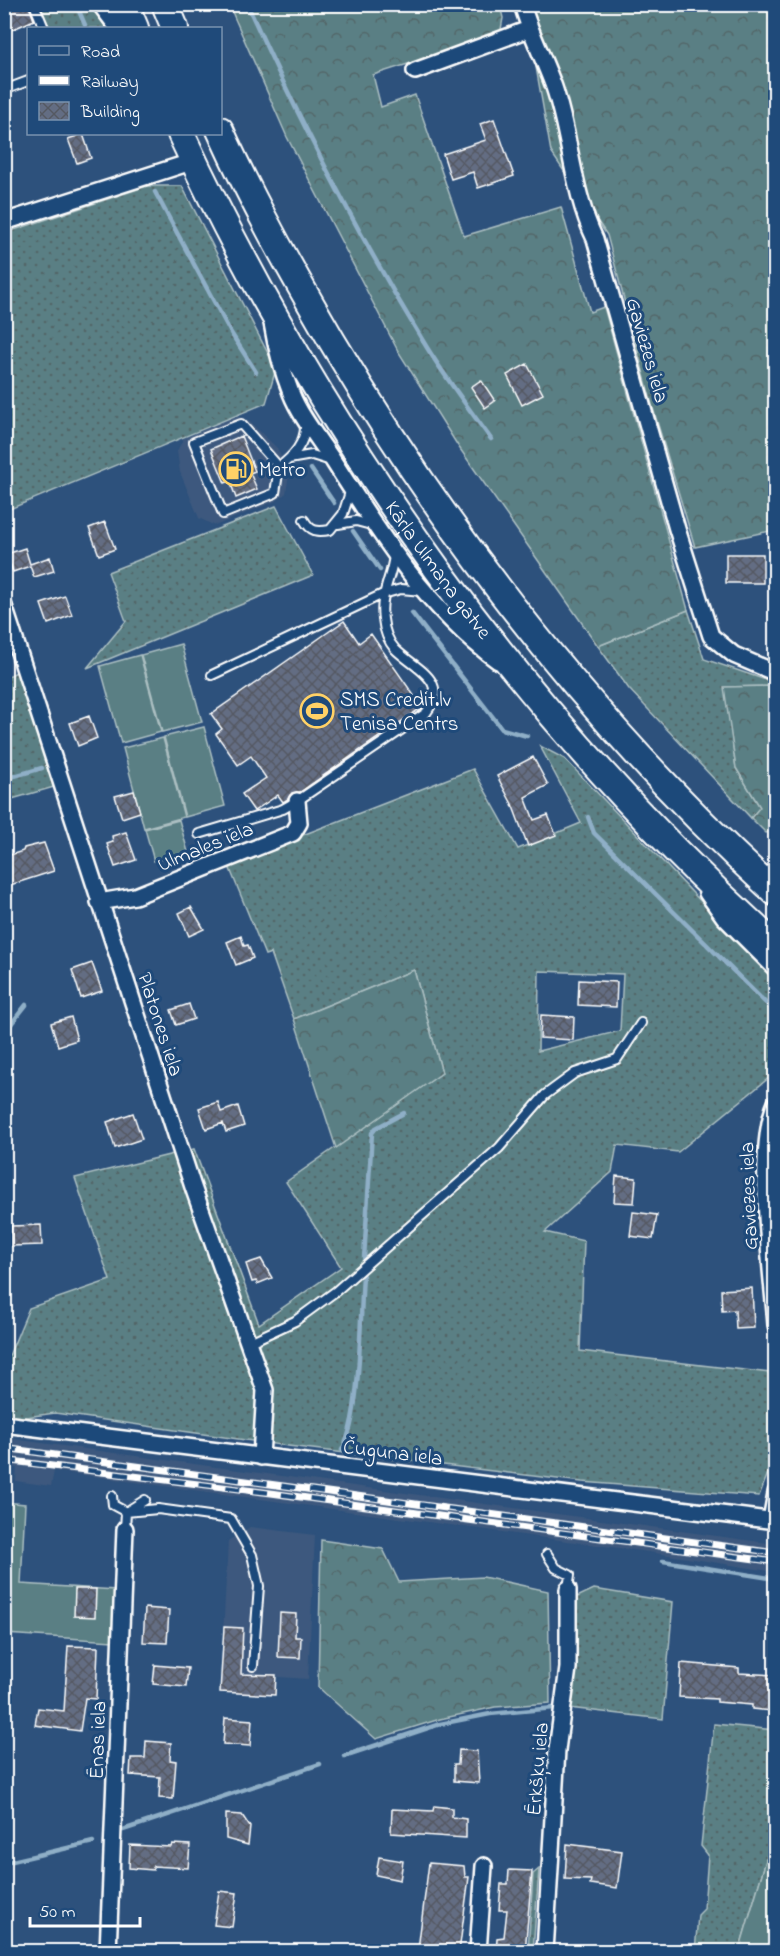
<svg xmlns="http://www.w3.org/2000/svg" width="780" height="1956" font-family="'Indie Flower',sans-serif">
	<defs>
		<pattern id="grass-dots" width="8" height="8" patternUnits="userSpaceOnUse" patternTransform="scale(1.5)"><rect width="8" height="8" fill="#5a7f84"/><path d="M2 2h.1M6 6h.1" fill="none" stroke="#536668" stroke-width="1.8" stroke-linecap="round"/></pattern>
		<pattern id="forest-crowns" width="20" height="18" patternUnits="userSpaceOnUse" patternTransform="scale(1.5)"><rect width="20" height="18" fill="#5a7f84"/><path d="M2 6a3 3 0 1 1 6 0M12 15a3 3 0 1 1 6 0" fill="none" stroke="#536668"/></pattern>
		<pattern id="building-cross-hatch" width="8" height="8" patternUnits="userSpaceOnUse" patternTransform="scale(1.5)"><rect width="8" height="8" fill="#636d83"/><path d="M0 0l8 8M0 8l8-8" fill="none" stroke="#555962"/></pattern>
	</defs>
	<rect width="100%" height="100%" fill="#2d517c"/>
	<filter id="ink" filterUnits="userSpaceOnUse"><feTurbulence type="fractalNoise" baseFrequency=".0167" numOctaves="2"/><feDisplacementMap in="SourceGraphic" scale="12" xChannelSelector="R" yChannelSelector="G"/><feConvolveMatrix kernelMatrix="1 2 1 2 8 2 1 2 1" color-interpolation-filters="sRGB"/></filter>
	<g filter="url(#ink)">
		<path fill="#3d597e" d="M236 416 250 422 277 448 289 474 286 493 276 501 217 525 211 524 199 518 180 472 177 451 184 438Z
			M5 1438 775 1544V1572L656 1553 54 1471 51 1486 16 1481 17 1468 5 1467Z
			M250 1527 315 1535 308 1679 221 1673 228 1541Z"/>
		<path fill="url(#grass-dots)" stroke="#acbfc2" stroke-width="1.5" fill-rule="evenodd" d="M40 5H92L106 28H50Z
			M147 186H182L276 369 266 403 5 511V233Z
			M276 506 313 575 87 668 126 621 108 572Z
			M688 610 704 659 775 683V686L725 687 736 768 760 807 751 818 629 689 598 646Z
			M18 671 54 787 5 801V678Z
			M540 746 565 759 775 979V1073L678 1152 617 1145 612 1172 545 1232 584 1241 580 1351 770 1373 775 1456 759 1496 582 1482 288 1446 55 1413 19 1418 5 1415 4 1368 29 1308 110 1280 75 1178 194 1149 259 1324 341 1267 286 1182 442 1073 414 970 294 1019 271 953 265 955 228 864 473 769 518 849 581 823ZM539 971 623 974 620 1031 538 1051Z
			M594 1589 673 1602 663 1719 569 1708 577 1597Z
			M714 1724 775 1730V1830L739 1951 695 1952 698 1915 704 1909 708 1855 701 1846Z
			M539 1869 533 1951H528L533 1874Z"/>
		<path fill="url(#forest-crowns)" stroke="#acbfc2" stroke-width="1.5" d="M229 5H500L503 18 500 35 373 75 381 107 415 95 464 236 561 207 590 312 604 307 688 610 598 646 458 446 398 351 287 137Z
			M525 5H775V530L695 547 652 405 607 235 551 152Z
			M775 686V831L766 833 751 818 760 807 736 768 724 687Z
			M414 970 442 1073 336 1148 294 1019Z
			M321 1540 383 1549 399 1582 483 1577 548 1591 550 1703 495 1707 440 1719 376 1739 318 1687Z"/>
		<path fill="#5a7f84" stroke="#acbfc2" stroke-width="1.5" d="M181 644 202 722 162 732 141 655Z
			M140 655 161 732 121 743 100 666Z
			M204 727 225 806 185 817 164 737Z
			M163 738 184 817 144 828 123 748Z
			M179 820 188 852 154 861 145 829Z
			M4 1502 25 1504 21 1584 116 1590 113 1641 5 1634Z
			M775 1830V1951H739Z"/>
		<g fill="none" stroke-linecap="round" stroke-linejoin="round">
			<path stroke="#8fafc7" stroke-width="4.5" d="M76 4 85 25
				M247 4C299 120 357 233 423 341 443 375 468 407 491 439
				M155 192 231 333 256 372
				M311 469 334 503
				M353 531 380 570
				M412 613 502 729 527 736
				M4 779 42 768
				M588 817 594 833 776 1013
				M4 1033 26 1005
				M364 1258 372 1133 376 1128 404 1113
				M342 1450C361 1418 360 1317 363 1276
				M663 1561 776 1579
				M344 1756 440 1724 490 1714 554 1708
				M123 1830 320 1764
				M4 1863 93 1842"/>
		</g>
		<path fill="url(#building-cross-hatch)" stroke="#fff" stroke-width="1.5" d="M4 4H28L34 20 4 33Z
			M494 119 514 176 478 188 473 172 451 179 443 154 486 140 480 124Z
			M83 134 91 158 77 163 68 139Z
			M527 364 543 394 522 405 507 375Z
			M481 380 495 401 485 408 471 387Z
			M241 436 255 471 250 473 257 489 236 498 230 481 225 483 211 449Z
			M105 522 115 549 99 555 89 528Z
			M25 548 30 564 50 557 54 571 34 577 30 566 13 572 7 554Z
			M726 554H763V583H726Z
			M65 596 72 615 48 624 41 604Z
			M344 621 359 643 371 634 422 707 300 792 292 793 288 799 283 802 278 795 254 811 242 794 266 778 251 756 238 765 216 734 222 729 211 714Z
			M89 716 97 738 78 746 70 723Z
			M533 757 548 785 525 797 534 820 548 815 556 835 528 846 512 804 497 776Z
			M134 791 140 812 122 818 115 796Z
			M126 832 136 860 115 867 107 844 113 842 112 836Z
			M44 843 54 871 4 887V857L23 851 24 848Z
			M191 907 204 929 189 936 179 913Z
			M241 936 244 946 248 945 253 958 236 965 227 942Z
			M92 963 102 991 81 998 72 970Z
			M579 980 617 982 616 1007 578 1005Z
			M189 1004 194 1019 176 1025 171 1010Z
			M541 1015 574 1017 573 1040 540 1038Z
			M71 1017 77 1040 58 1046 51 1023Z
			M218 1102 221 1112 238 1106 244 1126 226 1132 223 1123 206 1129 199 1108Z
			M133 1113 142 1139 115 1148 107 1122Z
			M616 1176 636 1178 634 1203 614 1202Z
			M633 1212 657 1215 653 1239 630 1236Z
			M41 1225 42 1245 11 1246V1226Z
			M261 1259 272 1278 257 1284 256 1281 252 1282 246 1264Z
			M752 1288 754 1328 736 1329 735 1310 722 1311 721 1290Z
			M75 1589H96L95 1617 74 1616Z
			M145 1608 169 1610 167 1643 143 1642Z
			M280 1613 296 1614 295 1637H301L300 1658 278 1657Z
			M224 1627 243 1628 241 1674 276 1675 275 1695 220 1692Z
			M68 1646 98 1647 96 1699 85 1698 80 1731 35 1725 38 1708 64 1711Z
			M681 1663 739 1668V1673L775 1675 772 1711 752 1709V1705L717 1702V1699L679 1697Z
			M155 1665 188 1668 186 1687 153 1684Z
			M225 1718 252 1720 250 1746 223 1744Z
			M146 1741 171 1743 170 1760 176 1761 173 1799 159 1798 160 1777 130 1775 131 1758H145Z
			M459 1750 477 1751 479 1783 454 1781V1764H458Z
			M434 1806 452 1808V1817L466 1819V1838L391 1833 392 1809 433 1811Z
			M226 1814 242 1815 250 1827 248 1845 226 1839Z
			M172 1844 190 1845 188 1868 153 1866V1870L129 1868 130 1845 171 1847Z
			M567 1844 622 1851 617 1888 590 1884 591 1880 565 1879Z
			M379 1857 403 1861 400 1880 376 1875Z
			M429 1863 464 1866 465 1877H469L459 1952 418 1949Z
			M509 1870 532 1871 525 1952H496L497 1938 504 1937 507 1910H499L501 1884H508Z
			M219 1891 237 1893 232 1927 214 1925Z"/>
		<g fill="none" stroke-linecap="round" stroke-linejoin="round">
			<g stroke="#fff" stroke-width="12">
				<path id="service" d="M34 4 44 28
					M4 90 28 81
					M289 459 312 455 328 460
					M279 467 241 424 194 442 223 514 275 493 279 467C293 457 306 442 305 425
					M304 520C311 532 317 532 330 530L343 514 350 492
					M338 524 356 521 371 525
					M212 675 383 594 401 589 422 591
					M199 834 283 809 297 801 426 713C451 680 415 669 395 649 388 641 384 629 383 619 379 596 392 577 394 555
					M248 1343 295 1321 336 1291 499 1148 545 1095 575 1073 617 1059 641 1023
					M112 1496 113 1505 126 1512 158 1509 231 1519 252 1555 259 1586 253 1666
					M125 1529 126 1512 145 1500
					M547 1554 556 1568 570 1575 568 1589"/>
			</g>
			<g stroke="#fff" stroke-width="20">
				<path id="minor" d="M100 4 118 28
					M522 4C530 33 544 59 554 87 571 137 572 191 595 239L677 529 711 636 734 655 776 673
					M415 71 529 29
					M4 222 194 161
					M272 323C276 347 282 370 291 393 300 416 318 438 332 459 379 533 426 608 498 661
					M4 606 193 1187 265 1390 261 1457
					M707 893 724 917 776 969
					M99 902 135 896 293 833 299 823 297 801
					M776 1103C755 1149 772 1271 776 1325
					M4 1424 776 1521
					M771 1520 776 1493
					M108 1952 125 1529
					M478 1952 484 1866
					M545 1952 557 1750 568 1668V1589"/>
			</g>
			<g stroke="#fff" stroke-width="30">
				<g id="trunk">
					<path d="M125 4 135 28"/>
					<path d="M165 4 175 28"/>
					<path d="M220 130C253 203 292 272 332 341 453 545 600 732 776 893"/>
					<path id="s1" d="M181 134C322 437 526 722 776 946"/>
				</g>
			</g>
			<use href="#service" stroke="#1f4a7a" stroke-width="8"/>
			<use href="#minor" stroke="#1f4a7a" stroke-width="15"/>
			<use href="#trunk" stroke="#1f4a7a" stroke-width="26"/>
			<g stroke="#fff" stroke-width="7">
				<path id="rail" d="M4 1448 776 1553
					M4 1460 271 1493 776 1562"/>
			</g>
			<use href="#rail" stroke="#1f4a7a" stroke-width="4.5" stroke-dasharray="14" stroke-linecap="butt"/>
		</g>
	</g>
	<defs>
		<g id="fuel-ring" transform="scale(1.725)"><circle r="9.5" fill="#1f4a7a" stroke="#ffd166" stroke-width="1.5"/><path d="M-5.5-6h7V0h2V4h1.3V-2.5L3-4.5l.8-.8L6-3V5H2.5V1h-1V6h-7ZM-4.2-4.7v3.2H.2V-4.7Z" fill="#ffd166"/></g>
		<g id="stadium-ring" transform="scale(1.725)"><circle r="9.5" fill="#1f4a7a" stroke="#ffd166" stroke-width="1.5"/><path d="M0-5a6.5 5 0 1 0 0 10a6.5 5 0 1 0 0-10ZM-3.5-1.8h7v3.6h-7Z" fill="#ffd166"/></g>
	</defs>
	<g fill-rule="evenodd">
		<use href="#fuel-ring" x="236" y="469"/>
		<use href="#stadium-ring" x="317" y="711"/>
	</g>
	<g text-anchor="middle" stroke-width="6" stroke-linejoin="round" paint-order="stroke">
		<g font-size="21" fill="#fff" stroke="#1f4a7a">
			<text transform="translate(648 350) rotate(74)" y="7">Gaviezes iela</text>
			<text dy="7" stroke="none"><textPath href="#s1" startOffset="507">Kārļa Ulmaņa gatve</textPath></text>
			<text transform="translate(205 846) rotate(-22)" y="7">Ulmales iela</text>
			<text transform="translate(161 1024) rotate(72)" y="7">Platones iela</text>
			<text transform="translate(748 1196) rotate(-92)" y="7">Gaviezes iela</text>
			<text transform="translate(393 1452) rotate(7)" y="7">Čuguna iela</text>
			<text transform="translate(97 1740) rotate(-88)" y="7">Ēnas iela</text>
			<text transform="translate(537 1769) rotate(-85)" y="7">Ērkšķu iela</text>
		</g>
		<g font-size="21" fill="#fff" stroke="#1f4a7a" text-anchor="start">
			<text x="259" y="476">Metro</text>
			<text x="340" y="706">SMS Credit.lv<tspan x="340" dy="24">Tenisa Centrs</tspan></text>
		</g>
	</g>
	<rect width="780" height="1956" fill="none" stroke="#1f4a7a" stroke-width="24"/>
	<rect x="12" y="12" width="756" height="1932" fill="none" stroke="#fff" stroke-width="2" filter="url(#ink)"/>
	<rect x="27" y="27" width="195" height="108" fill="#1f4a7a" stroke="#7992af" stroke-width="1.5"/>
	<rect x="39" y="46" width="30" height="9" fill="#1f4a7a" stroke="#7992af" stroke-width="1.5"/>
	<text x="81" y="57" font-size="18" fill="#ffffff">Road</text>
	<rect x="39" y="76" width="30" height="9" fill="#ffffff" stroke="#7992af" stroke-width="1.5"/>
	<text x="81" y="87" font-size="18" fill="#ffffff">Railway</text>
	<rect x="39" y="102" width="30" height="18" fill="url(#building-cross-hatch)" stroke="#7992af" stroke-width="1.5"/>
	<text x="81" y="117" font-size="18" fill="#ffffff">Building</text>
	<path d="M30 1917v9h110v-9" fill="none" stroke="#ffffff" stroke-width="3"/>
	<text x="39" y="1917" font-size="18" fill="#ffffff" stroke="#1f4a7a" stroke-width="4.5" paint-order="stroke">50 m</text>
</svg>
